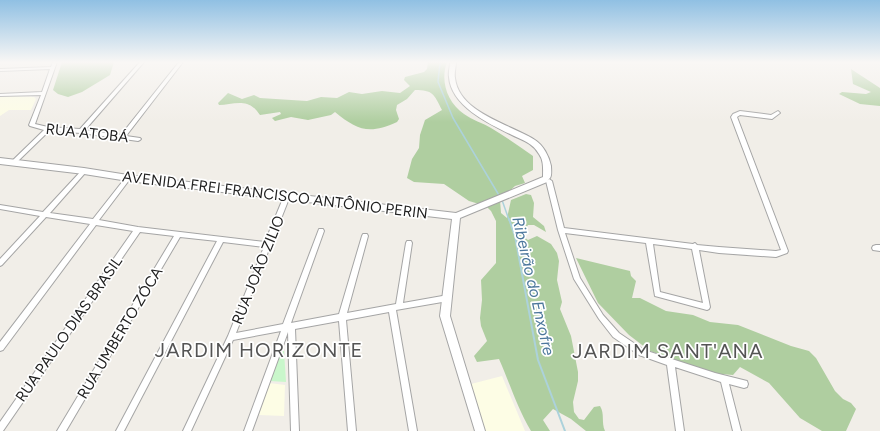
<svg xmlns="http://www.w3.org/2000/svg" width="880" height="431" font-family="Figtree,sans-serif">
	<rect width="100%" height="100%" fill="#f1eee8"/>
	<path fill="#fdfde5" d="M0 96 34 97 36 99 31 110H9L0 116Z
		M502 376 525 431H485L471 384Z
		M269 383 285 385 284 416 259 415Z"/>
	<path fill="#afcea0" d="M62 62H114L110 75 82 92 68 97 58 94 53 90Z
		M428 62H447C440 81 447 102 464 114 472 120 483 123 491 128 506 137 519 146 533 156V170L522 176 525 183 515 186 500 200 501 213 507 218 511 200 526 194 531 195 534 203 533 217 544 226 546 232 534 225H528L524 231V237L528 240 537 236 551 244 557 253 559 261 557 280 562 302 560 309 571 336 578 372V381L573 402 574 412 579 419 584 420 594 407 600 406C605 414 601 422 605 431H586L571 419 553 409 543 420 550 431H531C517 407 510 384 499 359L477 362 474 356 487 341 481 326 480 318 482 300 481 280 496 263V221L491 211 486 206 469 201 444 184 414 182 407 178 412 159 419 148 420 135 425 120 442 110C434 94 433 90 415 90L407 99 397 105 396 110 399 119 397 122C369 135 357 130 335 112L331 115 308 120 291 117 275 121 272 118 281 114 280 112 260 115C258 113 257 110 254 108 244 99 230 105 219 105L218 103 228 93 242 99 254 95 260 98 307 101 321 97 337 98 349 92 362 94 382 91 400 93 410 86 404 80 405 77 424 72 427 69Z
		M851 69 880 88V106L860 104 839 94 842 92 866 94 871 92 853 84Z
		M576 258 630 271 631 276 636 281 632 298H640L666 311 693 315 710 322 738 325 791 346 809 351 816 358 835 391 843 399 851 403 856 409 846 431H822L800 418 769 383 740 367 733 375 710 373 650 351 629 335 598 303Z"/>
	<path fill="#c9f7cb" d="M280 351H284L286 382 270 381Z"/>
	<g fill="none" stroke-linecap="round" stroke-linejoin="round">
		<path stroke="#acd2db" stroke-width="1.5" d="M440 62 438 82 453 118 500 197
			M502 200 509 220"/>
		<path stroke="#acd2db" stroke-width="2" d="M509 219 515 236 538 360 565 431"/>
		<g stroke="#a5a5a5" stroke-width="2">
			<path id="minor" d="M53 62H57L35 124 48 127 80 129 140 62H144L85 130 121 135 179 62H183L126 136 140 138 141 139 140 140 138 141 81 133 49 131 16 163H12L11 162 12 161 44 130 30 126 29 125 41 95 0 96V94L42 92 50 69 0 71V69L51 67Z
				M740 111 771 115 778 111 780 113 772 119 740 115 737 117 788 251 787 253 776 257 719 253 699 250 710 307 709 309 707 310 655 296 646 243 565 233 580 278 603 315 619 333 644 350 715 373 747 381 748 384 747 387 744 388 729 384 741 431H733L721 382 675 367 684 431H676L667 365 639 355 613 337 599 319 574 279 558 230 546 181 549 179 552 181 564 228 693 244 695 243 697 245 719 247 776 251 781 250 731 117 733 114ZM653 244 692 249 703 303 660 292Z
				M84 169 87 171 86 172 50 213 93 219 126 177 128 176 131 178 130 179 99 220 138 227 265 242 284 196 285 194H289L290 196 236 333 283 324 319 229H323L324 231 291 323 339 314 362 236 363 234H367L368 236 347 313 396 304 406 243 407 241H411L412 243 403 303 448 295 450 296 451 298 450 300 448 301 396 310 417 431H409L389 312 346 320 356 431H348L339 321 295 329 299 431H291L288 332 252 431H244L281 331 233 340 191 431H183L228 336 264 247 223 242 124 431H116L217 241 180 237 66 431H57L174 236 140 232 3 431H0V422L133 231 96 225 3 350 0 351V342L90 224 46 217 2 265 0 266V259L40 216 0 209V205L43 212 82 170Z"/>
		</g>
		<g stroke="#a5a5a5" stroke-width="2">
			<path id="tertiary" d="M450 62H456C456 67 454 73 455 78 459 113 510 124 535 140 543 145 549 156 551 166 551 169 552 175 550 178 549 179 547 180 547 182L460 218 450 316 485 431H475L440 316 452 219 128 181 84 174 0 164V158L84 168 128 175 456 213 543 177C543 169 544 161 539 154 533 143 522 140 512 135 489 124 451 106 449 77 448 73 450 67 450 62Z
				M876 245H880V251L873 250 872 248 873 246Z"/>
		</g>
		<use href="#minor" fill="#fff" fill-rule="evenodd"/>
		<use href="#tertiary" fill="#fff" fill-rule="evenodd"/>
	</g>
	<linearGradient id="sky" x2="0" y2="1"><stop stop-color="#90c0e3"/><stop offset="0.51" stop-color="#f9f7f5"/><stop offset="1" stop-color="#f9f7f5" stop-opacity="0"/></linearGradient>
	<rect width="880" height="122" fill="url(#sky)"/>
	<g text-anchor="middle" stroke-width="3.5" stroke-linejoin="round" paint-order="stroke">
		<g font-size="15" fill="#212121" stroke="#fff">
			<text transform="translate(87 133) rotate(6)" y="5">RUA ATOBÁ</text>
			<text transform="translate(275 195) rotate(7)" y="5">AVENIDA FREI FRANCISCO ANTÔNIO PERIN</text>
			<text transform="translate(258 270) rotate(-68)" y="5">RUA JOÃO ZILIO</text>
			<text transform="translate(69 329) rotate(-55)" y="5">RUA PAULO DIAS BRASIL</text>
			<text transform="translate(120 333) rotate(-59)" y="5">RUA UMBERTO ZÓCA</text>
		</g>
		<g font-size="16" font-style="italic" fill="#4c779c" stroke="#fff">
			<text transform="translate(534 286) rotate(77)" y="6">Ribeirão do Enxofre</text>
		</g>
		<g font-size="20" letter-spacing="1" fill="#545454" stroke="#fff">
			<text x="259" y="357">JARDIM HORIZONTE</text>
			<text x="668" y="358">JARDIM SANT'ANA</text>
		</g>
	</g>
</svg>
